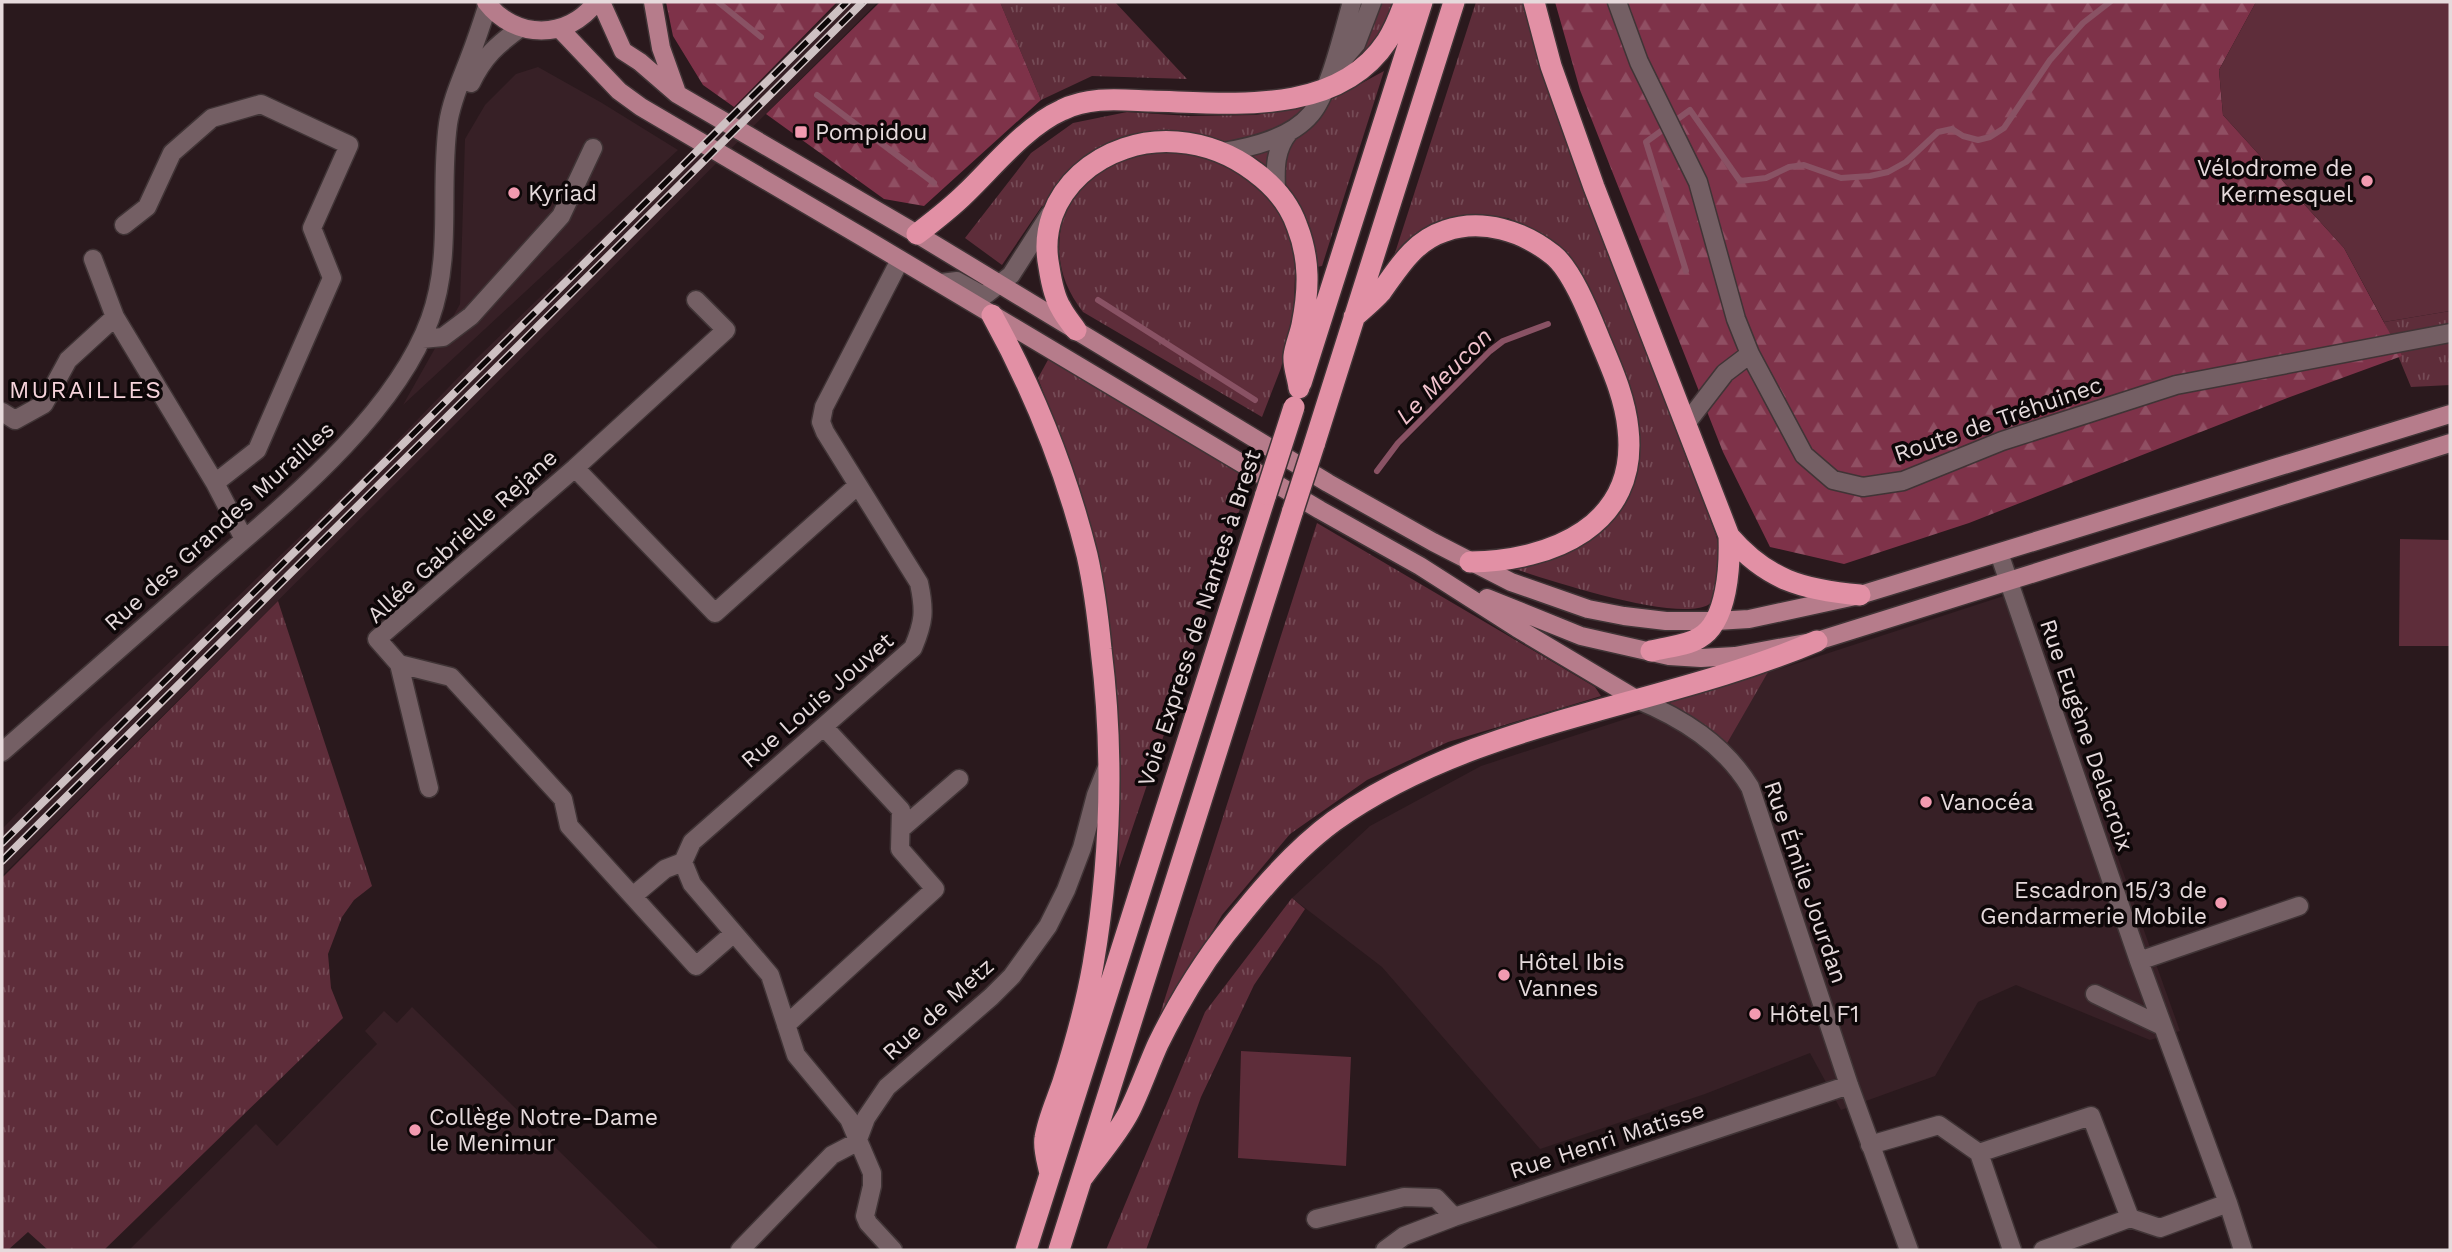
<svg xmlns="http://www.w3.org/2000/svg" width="2452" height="1252" font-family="'Work Sans',sans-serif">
	<defs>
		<pattern id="grass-tufts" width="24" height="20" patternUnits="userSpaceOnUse" patternTransform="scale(1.75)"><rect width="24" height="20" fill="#5e2d3a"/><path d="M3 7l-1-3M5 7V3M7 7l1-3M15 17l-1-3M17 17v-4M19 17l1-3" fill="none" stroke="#754b56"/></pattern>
		<pattern id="forest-firs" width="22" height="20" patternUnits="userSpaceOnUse" patternTransform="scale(1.75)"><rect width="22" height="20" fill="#7e3249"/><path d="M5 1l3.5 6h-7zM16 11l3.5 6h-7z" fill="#904f63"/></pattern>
	</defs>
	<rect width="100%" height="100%" fill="#2a191d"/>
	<path fill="#372026" d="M839 2H878L2 876V829L99 730 364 475 476 359 681 161Z
		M538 67 602 103 678 150 403 405 460 304 465 139 485 105 516 74Z
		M2022 590 2180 1031 2150 1040 2016 985 1978 1002 1935 1076 1841 1110 1810 1053 1705 1094 1540 1149 1382 967 1292 898 1370 826 1481 766Z
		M412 1007 660 1250H129L256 1124 277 1146 377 1044 365 1031 384 1011 397 1023Z"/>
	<path fill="url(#grass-tufts)" d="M1000 2H1115L1187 79 1092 76 1041 100Z
		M1379 2H1395L1386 31 1360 60 1352 59Z
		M1476 2H1525L1532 33 1716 535C1720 553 1728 575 1719 593 1717 596 1710 604 1708 605 1675 622 1548 580 1512 568L1554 558 1582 541 1637 442 1541 235 1508 218 1466 215 1438 221 1411 239 1394 256Z
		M1384 71 1322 266 1295 271 1294 315 1281 368 1262 417 1083 312C1061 283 1055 257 1062 221L1042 206 1002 265 965 238 1031 153 1073 123 1127 112 1189 116 1256 115 1310 104 1351 89Z
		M2450 311V385L2411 387 2384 322Z
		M1049 358 1227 457 1249 482 1119 868 1118 748 1112 641 1085 505 1038 378Z
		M1317 523 1595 687 1601 696 1448 742 1367 780 1290 834 1222 915 1160 1022 1158 1020Z
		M278 601 372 886 354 900 342 917 328 954 331 988 343 1018 104 1250H48L28 1232 8 1250H2V878Z
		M1768 672 1726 745 1670 705 1671 700Z
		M1292 898 1305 909 1254 985 1201 1097 1146 1250H1106L1205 1012Z"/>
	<path fill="url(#forest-firs)" d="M666 2H837L734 107 703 85 673 36Z
		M880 2H1000L1041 100 924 206 884 199 766 114Z
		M1555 2H2256L2219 70 2223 115 2344 248 2402 356 2290 397 1969 523 1844 564 1770 547 1723 452 1580 90Z"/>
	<path fill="#5e2d3a" d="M2256 2H2450V311L2384 322 2344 248 2223 115 2219 70Z
		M2400 539 2450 540V646H2399Z
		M1241 1051 1351 1057 1346 1166 1238 1158Z"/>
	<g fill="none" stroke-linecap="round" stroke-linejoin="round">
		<path stroke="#895264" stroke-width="6" d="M718 2 761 37
			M817 95 934 183
			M1686 271 1646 142 1690 110 1740 181 1766 178 1789 167 1804 165 1841 178 1870 176 1888 172 1906 162 1938 132 1952 129 1963 136 1978 140 1990 137 2004 128 2050 60 2083 23 2110 2
			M1098 300 1255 400
			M1377 471 1398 443 1490 351 1503 341 1548 324"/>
		<g stroke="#403436" stroke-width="21">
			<path id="minor" d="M1617 2 1639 62 1698 182 1736 319 1750 354 1804 455 1833 480 1863 487 1903 481 2002 441 2176 385 2450 333
				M1333 71 1356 44 1372 2
				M471 83C484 56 497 45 520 28
				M1223 152C1253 147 1291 138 1311 114 1330 92 1343 31 1352 2
				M1276 189C1275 168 1275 149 1289 132
				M124 225 147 207 172 153 212 118 261 104 349 145 312 228 332 278 257 450 215 483 244 539
				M93 259 115 317 215 483
				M941 283 957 281 984 296 1011 275 1050 214
				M696 300 726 330 575 468 377 639 399 664 451 677 563 799 569 826 696 966 734 933
				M422 339 443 337 471 316 561 216 593 148
				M2 412 15 420 44 404 68 360 115 317
				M1685 425 1725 373 1750 354
				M575 468 715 613 858 485
				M1999 553 2139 961 2228 1203 2243 1250
				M399 664 429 788
				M1636 699C1682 718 1724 744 1750 787L1849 1085 1909 1250
				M2 752C68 694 135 635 201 577 279 509 394 418 430 319 453 256 439 189 448 124 451 102 461 80 469 59 476 41 482 23 488 4
				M901 829 959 779
				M633 896 665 869 683 862
				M2139 961 2299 906
				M2095 994 2162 1026
				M786 1025 935 889 900 849 901 810 824 727
				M1870 1145 1939 1125 1979 1153
				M1979 1153 2091 1116 2130 1218
				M1979 1153 2012 1250
				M2130 1218 2160 1228 2228 1203
				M1316 1219 1404 1197 1436 1198 1454 1217
				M740 1250 832 1155 857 1142 866 1118 887 1087 991 997 1012 976 1048 926 1066 890 1082 848 1096 795 1106 770
				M893 1250 868 1223 865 1216 872 1186V1173L849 1119 796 1055 770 975 692 884 683 862 692 842 913 648C924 622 925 611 919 583L825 432 821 422 824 407 900 260
				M1385 1250 1404 1236 1454 1217 1849 1085
				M2043 1250 2130 1218"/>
		</g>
		<g stroke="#403436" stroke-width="21">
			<path id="major" d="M486 2C515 40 568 40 596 2
				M601 2 623 51 640 62 677 94 917 234 1328 483 1433 542 1511 582 1588 609 1624 616 1666 621H1716L1749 619 1860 595 2450 414
				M653 2 661 48 676 90
				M560 29 619 91 641 107 864 238 1320 510 1420 566 1517 628 1636 699
				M1487 598 1581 636 1669 656 1701 658 1735 656 1817 641 2450 443"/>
		</g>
		<g stroke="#403436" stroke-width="24">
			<path id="highway" d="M1534 2 1551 66 1594 187 1729 536C1730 564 1728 622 1699 638 1686 646 1666 647 1651 651
				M917 234C934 221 951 208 966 193 994 166 1026 126 1062 110 1090 96 1121 100 1151 101 1229 103 1337 117 1387 41 1395 29 1400 15 1405 2
				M992 315C1034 391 1066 471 1087 555 1094 586 1098 618 1101 649 1114 755 1111 860 1093 965 1086 1005 1075 1044 1063 1082 1057 1100 1048 1119 1045 1138 1043 1149 1048 1163 1050 1174
				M1354 317C1363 309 1373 301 1381 292 1399 267 1414 241 1445 231 1482 218 1523 231 1553 255 1572 270 1590 316 1599 338 1611 367 1625 397 1628 429 1639 526 1551 561 1470 562
				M1076 330C1071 323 1065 316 1061 308 1054 297 1051 280 1049 267 1034 192 1105 136 1177 142 1205 144 1233 155 1255 172 1274 186 1289 203 1297 226 1310 259 1309 290 1302 325 1300 335 1295 346 1294 356 1293 366 1298 378 1299 388
				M1301 383 1422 2
				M1314 445 1454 2
				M1729 536C1767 580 1803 590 1860 595
				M1083 1177C1098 1156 1117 1135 1129 1112 1140 1090 1148 1066 1158 1044 1181 997 1210 951 1244 911 1270 879 1300 846 1334 821 1476 720 1660 708 1817 641
				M1026 1250 1266 494
				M1059 1250 1293 510"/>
		</g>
		<use href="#minor" stroke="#745f64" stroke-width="18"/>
		<use href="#major" stroke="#b67c8b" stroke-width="18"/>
		<use href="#highway" stroke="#e290a5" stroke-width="21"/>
		<g stroke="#cec1c3" stroke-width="8">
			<path id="rail" d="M2 843 847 2
				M2 861 863 2"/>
		</g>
		<use href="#rail" stroke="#0d0708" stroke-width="5" stroke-dasharray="16" stroke-linecap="butt"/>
		<g stroke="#403436" stroke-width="24" stroke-linecap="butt">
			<path id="highway-bridge" d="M1266 494 1294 407
				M1293 510 1314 445"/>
		</g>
		<use href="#highway-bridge" stroke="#e290a5" stroke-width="21"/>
	</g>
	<g fill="#f29ab0" stroke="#0d0708" stroke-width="2.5">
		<rect x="794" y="125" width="14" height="14" rx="3.5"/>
		<circle cx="2367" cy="181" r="7"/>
		<circle cx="514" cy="193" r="7"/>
		<circle cx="1926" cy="802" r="7"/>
		<circle cx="2221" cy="903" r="7"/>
		<circle cx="1504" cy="975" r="7"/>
		<circle cx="1755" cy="1014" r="7"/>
		<circle cx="415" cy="1130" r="7"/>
	</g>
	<g text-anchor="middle" stroke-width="7" stroke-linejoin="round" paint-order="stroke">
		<g font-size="23" fill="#e6dadc" stroke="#0d0708" text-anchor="start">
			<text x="815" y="140">Pompidou</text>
			<text x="2353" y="176" text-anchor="end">Vélodrome de<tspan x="2353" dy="26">Kermesquel</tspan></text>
			<text x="528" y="201">Kyriad</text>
			<text x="1940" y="810">Vanocéa</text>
			<text x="2207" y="898" text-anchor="end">Escadron 15/3 de<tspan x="2207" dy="26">Gendarmerie Mobile</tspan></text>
			<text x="1518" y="970">Hôtel Ibis<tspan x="1518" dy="26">Vannes</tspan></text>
			<text x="1769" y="1022">Hôtel F1</text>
			<text x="429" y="1125">Collège Notre-Dame<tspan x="429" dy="26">le Menimur</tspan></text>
		</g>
		<g font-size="23" fill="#e6dadc" stroke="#0d0708">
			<text transform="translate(1998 419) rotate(-19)" y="8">Route de Tréhuinec</text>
			<text transform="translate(219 526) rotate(-42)" y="8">Rue des Grandes Murailles</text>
			<text transform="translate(462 536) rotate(-42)" y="8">Allée Gabrielle Rejane</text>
			<text transform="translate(1199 618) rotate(-72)" y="8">Voie Express de Nantes à Brest</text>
			<text transform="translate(817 700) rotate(-41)" y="8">Rue Louis Jouvet</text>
			<text transform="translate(2087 735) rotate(71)" y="8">Rue Eugène Delacroix</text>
			<text transform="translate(1806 882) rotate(71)" y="8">Rue Émile Jourdan</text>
			<text transform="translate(938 1009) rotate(-42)" y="8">Rue de Metz</text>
			<text transform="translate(1607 1140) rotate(-18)" y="8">Rue Henri Matisse</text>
		</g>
		<g font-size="24" font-style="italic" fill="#f1c2cd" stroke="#0d0708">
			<text transform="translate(1444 376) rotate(-45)" y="8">Le Meucon</text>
		</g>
		<g font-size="24" letter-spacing="2" fill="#f6d3db" stroke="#0d0708">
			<text x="86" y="398">MURAILLES</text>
		</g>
	</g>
	<rect width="2452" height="1252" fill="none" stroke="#e6dadc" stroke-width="7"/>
</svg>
